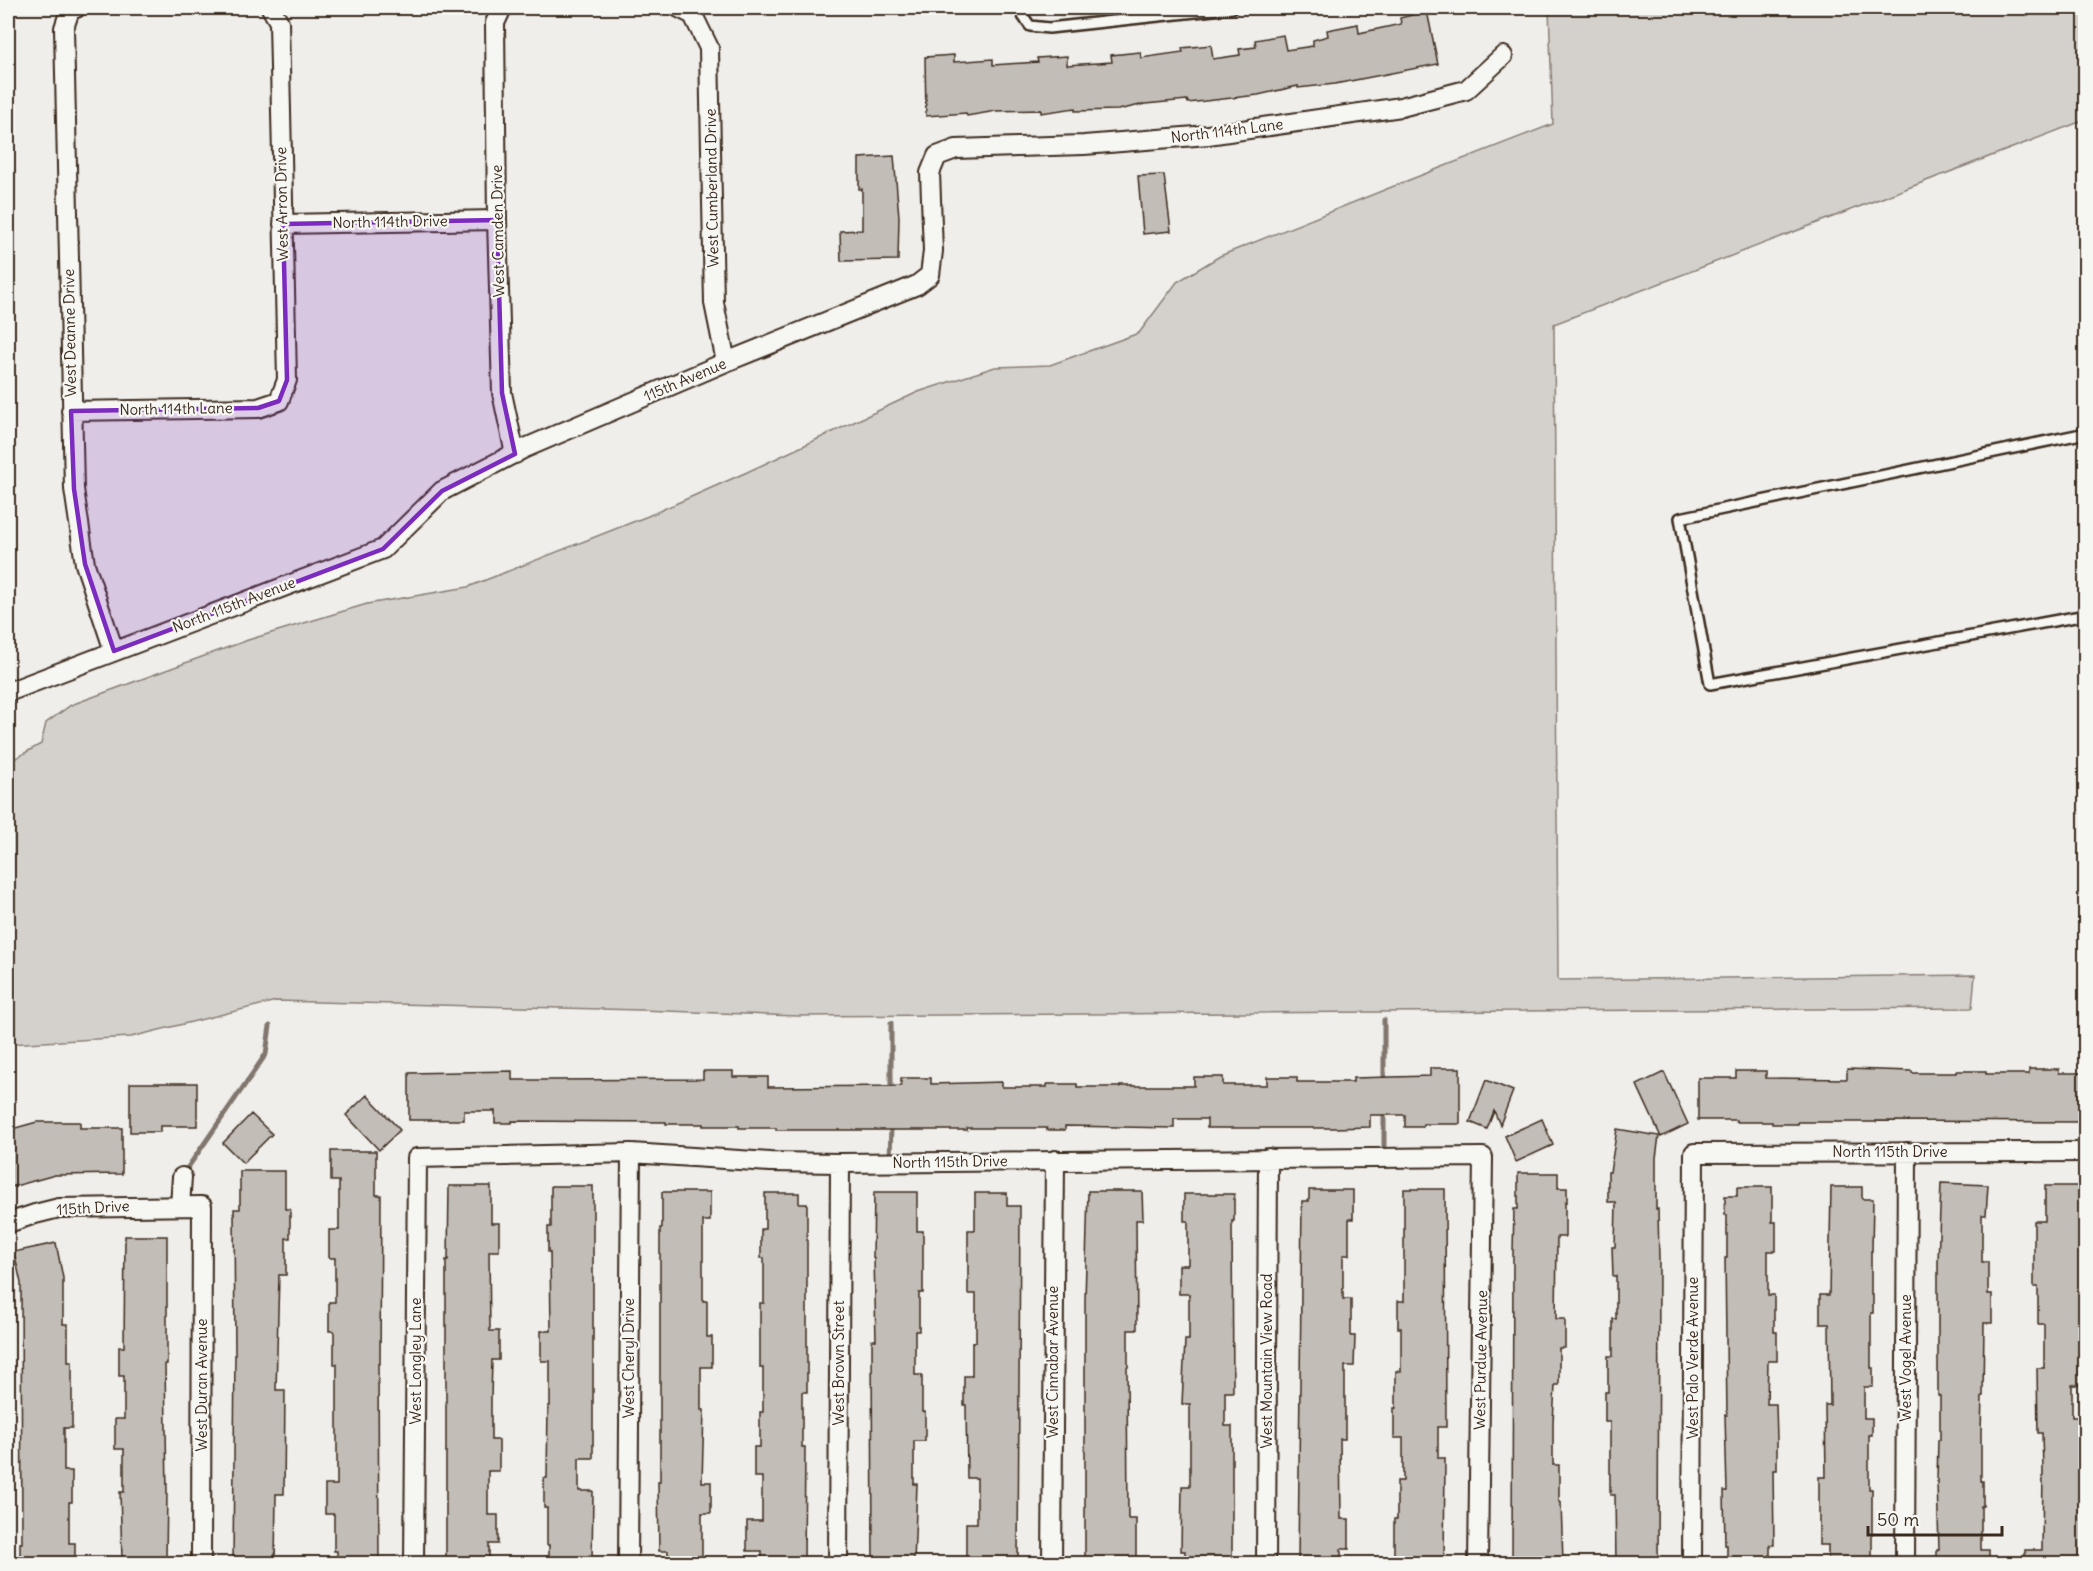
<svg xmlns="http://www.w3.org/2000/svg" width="2093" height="1571" font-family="Delius,sans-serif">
	<rect width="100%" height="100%" fill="#efeeea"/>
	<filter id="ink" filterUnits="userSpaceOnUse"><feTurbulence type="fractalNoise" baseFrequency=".0167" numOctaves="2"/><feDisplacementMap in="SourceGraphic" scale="12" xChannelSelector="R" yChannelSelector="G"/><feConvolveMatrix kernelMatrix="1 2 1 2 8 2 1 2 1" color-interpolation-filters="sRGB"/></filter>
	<g filter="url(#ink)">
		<path fill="#d4d1cc" stroke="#887e75" stroke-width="1.5" d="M1549 8H2085V120L1554 324 1558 980 1975 975 1972 1008 797 1016 641 1010 276 1001 131 1037 8 1044V760L14 759 41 744 46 723 71 705 248 640 367 604 468 587 648 516 745 473 918 392 995 367 1050 365 1139 333 1177 282 1220 256 1409 180 1553 124Z"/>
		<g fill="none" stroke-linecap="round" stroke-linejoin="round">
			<path stroke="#81766d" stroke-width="5" d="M1384 1020V1084
				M891 1092V1023
				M1384 1108V1156
				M890 1161 891 1125
				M184 1173 266 1054 270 1026"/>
		</g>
		<path fill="#c2bdb7" stroke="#3b2a1e" stroke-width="1.5" d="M1427 11 1438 64 1335 84 1298 88V86L1258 95 1188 103 1187 100 1145 104 1118 110 1075 111V108L1041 113V110L996 111 967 116 966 113 926 116 925 57 954 55V62L993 59V65L1038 62 1037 58 1067 56V65L1112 62 1111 55 1140 52 1141 58 1183 52 1182 48 1211 45 1213 59 1240 55 1239 49 1256 47 1255 40 1283 35 1286 50 1313 46V40L1328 36 1327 30 1358 24 1359 33 1401 24 1400 18Z
			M894 156 899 217 898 260 841 261 840 231 862 230V189H859V158Z
			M1164 175 1171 231 1143 234 1138 176Z
			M1430 1068H1460V1124H1423V1127H1405V1115H1370V1127L1333 1128H1207V1119H1174V1128L1065 1126V1130H1047V1128H967V1130H776V1128H739V1126H703V1124H666V1122L512 1121V1123H495V1111H464V1120H409V1073L512 1071V1080H555L703 1079V1071H733V1077H768V1087L901 1086V1078H931V1084L1002 1082V1087H1047V1084H1077V1087H1120V1086H1194V1077H1223V1085H1267V1077H1297V1082H1353V1078L1430 1076Z
			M1847 1069 1912 1071V1073H1957V1071H1986V1074H2029V1069H2059V1073H2085L2084 1122 1876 1121V1122H1798V1124H1772V1122H1736V1120H1698V1078H1736V1071H1766V1078L1847 1079Z
			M1664 1072 1688 1124 1661 1137 1637 1085Z
			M1486 1080 1513 1091 1500 1125 1494 1111 1487 1129 1470 1122Z
			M130 1083H197V1126H160V1132H130Z
			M367 1095 400 1130 379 1150 346 1115Z
			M251 1114 272 1134 243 1163 223 1143Z
			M1542 1119 1553 1145 1516 1162 1505 1136Z
			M37 1122H80V1128H122V1174L55 1175 8 1188V1130Z
			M1617 1129 1659 1136 1656 1158V1209H1658L1659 1260 1658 1563H1616L1615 1495H1610V1422H1605V1392H1608V1356H1613V1319H1616V1276H1613L1612 1247H1615L1616 1202H1608V1172H1610Z
			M331 1151H376V1195H381L380 1364H378L379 1563H337V1551H334V1514H325V1485H337V1364H334V1331H329V1302H335V1258H329V1230H339V1181H331Z
			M240 1171H285V1209H290V1238H286V1275H279L276 1390H285L284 1494H276L275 1563H233L235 1354 234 1209H240Z
			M1518 1173H1558V1188H1567V1202H1565V1237H1557L1556 1319H1565V1348H1559V1385H1555L1553 1422V1465H1559V1502H1561L1563 1563H1512L1513 1251 1514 1209H1518Z
			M1941 1183 1988 1185 1986 1215H1982V1262H1988V1294H1992V1323H1984L1983 1396H1982L1981 1432V1481H1983V1506H1981V1550H1989V1563H1937V1550H1939L1937 1481 1938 1440H1940V1396H1938V1262Z
			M449 1186H491V1223H499V1251H489L490 1331H499V1360H492L491 1398V1440H499V1471H488V1515H498V1544H489V1563H446V1260H448Z
			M551 1186H593V1458H579V1491H593L592 1563H549V1545H547V1508H544V1478H547L548 1406H550V1361H541V1331H551L550 1252H548V1227H551Z
			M2045 1186H2085V1385H2072V1417H2085V1563H2025V1550H2042L2043 1470 2042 1433H2038L2037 1368H2044V1324H2038V1287H2034V1221H2045Z
			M1737 1187H1772V1222H1776V1251H1768V1295H1774V1332H1777V1361H1768L1767 1404H1776L1777 1440V1470H1773L1774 1545H1770V1563H1727V1545H1725L1724 1491H1727L1725 1415H1727L1725 1258H1727V1215H1725V1196H1737Z
			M1831 1187H1862V1199H1873L1872 1251H1871V1295H1873V1313H1871V1368H1873V1387H1864V1418H1872V1435H1869V1489H1872V1563H1828V1545H1819V1477H1826L1825 1405H1830L1829 1324H1820V1295H1829Z
			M1404 1189H1445L1446 1427H1438V1458H1445L1444 1563H1394V1519H1397V1481H1403V1438H1394V1408H1396V1371H1401V1328H1398V1301H1404Z
			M1309 1190H1353V1219H1349V1255H1343V1299H1351V1336H1355L1354 1366H1345V1439H1340L1341 1519H1349V1549H1341V1563H1298L1302 1201H1309Z
			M1088 1191H1142L1143 1220H1136L1137 1330H1128V1367H1127L1128 1519H1136V1563H1085V1301Z
			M662 1192H710V1221H703V1301H707V1337H712V1367H701V1410H704L702 1482H711V1513H702V1563H668V1551H659L658 1482H660V1228H662Z
			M874 1192H917V1231H923V1293H919V1331H915V1375H922V1412H925V1441H914V1484H917L914 1563H873L872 1340H876L874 1258H873Z
			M765 1193H799V1204H807V1392H802V1447H805L804 1563H762V1551H747V1521H762V1477H754V1447H760V1412H763V1368H760V1303H764V1258H761V1229H765Z
			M975 1193H1007V1206H1020L1018 1563H966V1523H977V1478H967L966 1405H964V1376H972V1342H976V1294H968V1230H975Z
			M1184 1194H1234V1221H1232L1233 1392H1225V1426H1232V1563H1185V1551H1181L1182 1486H1190V1404H1182L1185 1340H1189V1294H1179V1265H1188V1221H1184Z
			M125 1236H167V1364H165L167 1493 166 1559H122L120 1492H124V1449H115V1419H124V1376H119V1347H124Z
			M56 1243 63 1278V1324H68V1362H72V1428H64V1471H72V1502H69V1543H75V1563H20V1543H22L21 1283 14 1252Z"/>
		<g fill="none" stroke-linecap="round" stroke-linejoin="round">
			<g stroke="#3b2a1e" stroke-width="14">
				<path id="lane" d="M1022 8 1023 16 1030 26 1049 28 1232 8
					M2086 433 1680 518 1710 684 2086 615"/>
			</g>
			<g stroke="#3b2a1e" stroke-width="22">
				<path id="street" d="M76 8 70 10 64 28 74 489 85 564 114 651
					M502 8 495 23 497 220 502 393 515 454
					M679 8 693 15 709 48 714 303 726 362
					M283 224 497 220
					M71 411 258 408 279 401 287 380 279 22 271 8
					M8 692 383 549 442 491 523 449 726 362 917 285 930 275 933 251 930 173 937 156 956 149 1084 145 1208 135 1401 107 1466 90 1503 56
					M180 1206 182 1177
					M8 1223 35 1214 59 1208 202 1206 201 1564
					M414 1564 417 1158 631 1153 770 1162 840 1163 1483 1157 1478 1564
					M628 1564 631 1153
					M838 1564 840 1163
					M1052 1564 1055 1160
					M1266 1564 1268 1158
					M1692 1564 1694 1153 2086 1152
					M1905 1564 1907 1152"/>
			</g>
			<use href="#lane" stroke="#f6f6f2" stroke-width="9"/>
			<use href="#street" stroke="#f6f6f2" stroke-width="18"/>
		</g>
	</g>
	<path fill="#7b2cbf" fill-opacity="0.2" stroke="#7b2cbf" stroke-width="4.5" stroke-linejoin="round" d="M497 220 502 393 515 454 442 491 383 549 114 651 85 564 74 489 71 411 258 408 279 401 287 380 283 224Z"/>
	<g text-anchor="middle" stroke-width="4.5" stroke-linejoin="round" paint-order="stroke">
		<g font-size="15" fill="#3b2a1e" stroke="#f6f6f2">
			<text transform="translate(1227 131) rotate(-7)" y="5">North 114th Lane</text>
			<text transform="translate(712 188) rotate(-91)" y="5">West Cumberland Drive</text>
			<text transform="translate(282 204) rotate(-91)" y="5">West Arron Drive</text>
			<text transform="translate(390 222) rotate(-1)" y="5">North 114th Drive</text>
			<text transform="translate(498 231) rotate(-91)" y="5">West Camden Drive</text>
			<text transform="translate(70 333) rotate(-91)" y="5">West Deanne Drive</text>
			<text transform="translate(685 380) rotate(-23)" y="5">115th Avenue</text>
			<text transform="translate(176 409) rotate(-1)" y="5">North 114th Lane</text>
			<text transform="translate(234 605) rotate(-21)" y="5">North 115th Avenue</text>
			<text x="1890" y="1157">North 115th Drive</text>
			<text transform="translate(950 1162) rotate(-1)" y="5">North 115th Drive</text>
			<text transform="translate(93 1208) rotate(-3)" y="5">115th Drive</text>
			<text transform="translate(629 1358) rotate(-90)" y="5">West Cheryl Drive</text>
			<text transform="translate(1693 1358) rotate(-90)" y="5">West Palo Verde Avenue</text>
			<text transform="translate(1906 1358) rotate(-90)" y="5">West Vogel Avenue</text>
			<text transform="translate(1481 1360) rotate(-89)" y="5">West Purdue Avenue</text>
			<text transform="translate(416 1361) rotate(-90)" y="5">West Longley Lane</text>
			<text transform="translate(1267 1361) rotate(-90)" y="5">West Mountain View Road</text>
			<text transform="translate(1053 1362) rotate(-90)" y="5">West Cinnabar Avenue</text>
			<text transform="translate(839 1363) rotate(-90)" y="5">West Brown Street</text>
			<text transform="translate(202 1385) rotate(-90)" y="5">West Duran Avenue</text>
		</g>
	</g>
	<rect width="2093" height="1571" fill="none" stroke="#f6f6f2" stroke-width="30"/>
	<rect x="15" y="15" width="2063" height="1541" fill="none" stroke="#3b2a1e" stroke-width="2" filter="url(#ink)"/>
	<path d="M1868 1526v9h134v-9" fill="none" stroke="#3b2a1e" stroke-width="3"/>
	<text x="1877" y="1526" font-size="18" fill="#3b2a1e" stroke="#f6f6f2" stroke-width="4.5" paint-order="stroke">50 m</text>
</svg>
